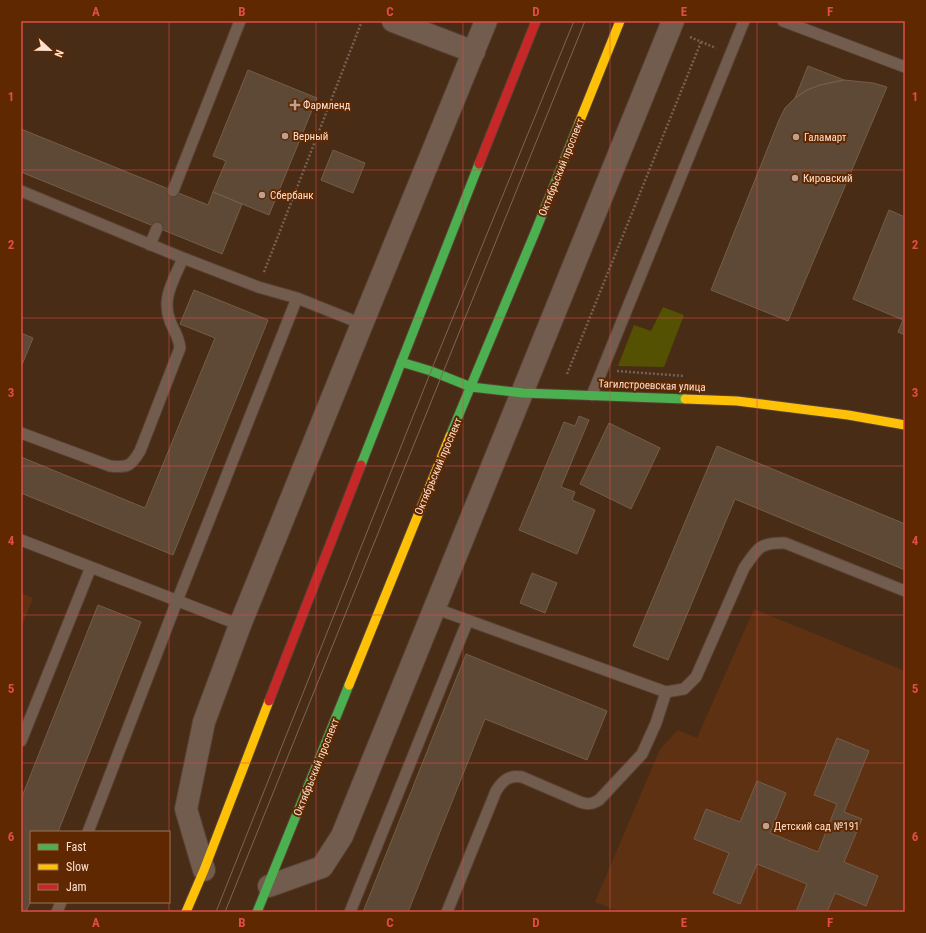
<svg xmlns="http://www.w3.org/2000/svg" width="926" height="933" font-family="'Roboto Condensed',sans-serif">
	<rect width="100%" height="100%" fill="#492c16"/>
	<path fill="#5f3113" d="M21 593 33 598 21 628Z
		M754 609 905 671V912H620L595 902 660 749 678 730 697 738Z"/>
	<path fill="#545103" d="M663 307 684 315 664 367 618 366 634 325 651 331Z"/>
	<path fill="#5e4936" stroke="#745e49" d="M808 66 844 80 820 85 807 90 795 98Z
		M248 70 317 98 269 215 213 192 226 161 213 156Z
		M844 80 873 83 887 87 788 321 711 290 779 120 785 108 795 98 807 90 820 85Z
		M21 129 208 205 213 192 242 204 222 254 21 172Z
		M333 150 365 163 353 193 321 180Z
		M889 210 905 217V335L898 332 903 320 853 299Z
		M194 290 268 320 173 555 21 493V457L145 508 215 338 180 324Z
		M21 333 33 338 21 367Z
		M579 416 589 420 561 487 575 492 572 500 595 510 577 554 519 530 564 422 575 426Z
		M609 423 660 448 631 509 580 484Z
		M717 446 905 524V570L735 499 668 660 633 646Z
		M532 573 557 583 545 613 520 603Z
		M98 605 141 622 58 832H31V900L26 912H21V799Z
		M466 654 607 711 587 760 485 719 408 912H363Z
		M837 738 869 751 844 812 862 819 844 862 878 876 866 906 835 893 827 912H796L807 884 757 864 740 904 713 893 729 853 694 839 706 809 740 822 757 781 786 793 770 833 818 852 837 804 814 795Z"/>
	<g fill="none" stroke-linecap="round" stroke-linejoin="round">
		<g stroke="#564134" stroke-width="13">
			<path id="lane" d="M783 21 905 67
				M21 191 183 258 258 287 297 298 362 324
				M173 191 240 21
				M150 245 157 228
				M592 395 744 21
				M21 433 110 466C128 468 131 466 140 451L180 348C179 337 174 331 170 321 161 298 174 280 183 258
				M21 540 240 625
				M434 608 666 692 684 689 696 677 744 568C758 548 760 542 785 543L905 591
				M21 741 91 567
				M88 832 177 601 297 298
				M57 912 61 902
				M350 912 468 620
				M447 912 496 791C503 780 509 775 522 777L580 802C588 805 592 804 599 800L642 754 656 723 666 692"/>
		</g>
		<g stroke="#564134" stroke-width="24">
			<path id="street" d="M393 21 474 52
				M204 870 186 809 204 722 240 625 362 324 486 21
				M269 886 322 867 342 836 673 21"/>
		</g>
		<g stroke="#564134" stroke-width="11">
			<path id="fast" d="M401 362 431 371 471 387 523 393 685 399
				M450 436 536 230 579 123
				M361 465 479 164
				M257 912 349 685"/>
		</g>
		<g stroke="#564134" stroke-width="11">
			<path id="slow" d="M579 123 620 21
				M685 399 737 401 848 415 905 425
				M349 685 450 436
				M186 912 204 870 269 701"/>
		</g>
		<g stroke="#564134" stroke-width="11">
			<path id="jam" d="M479 164 536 21
				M269 701 361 465"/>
		</g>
		<path stroke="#756153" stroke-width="2.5" stroke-dasharray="2 2" stroke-linecap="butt" d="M690 37 716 48
			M264 272 362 21
			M617 371 684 376
			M567 374 701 42"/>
		<use href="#lane" stroke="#725c4d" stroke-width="11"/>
		<use href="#street" stroke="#725c4d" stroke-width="22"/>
		<use href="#fast" stroke="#4caf50" stroke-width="9"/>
		<use href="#slow" stroke="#ffc107" stroke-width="9"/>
		<use href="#jam" stroke="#c62828" stroke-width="9"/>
		<path stroke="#7b6657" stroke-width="1" d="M216 912 431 371 574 21
			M225 912 585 21"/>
	</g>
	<path fill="none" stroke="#de4d4a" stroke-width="1" stroke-opacity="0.55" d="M169 21V832M316 21V912M463 21V912M610 21V912M757 21V912M21 170H905M21 318H905M21 466H905M21 615H905M21 763H905M169 832V902M169 902V912"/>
	<g fill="#bda190" stroke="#5f2800" stroke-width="1.5">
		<path d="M293 99h4v4h4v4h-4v4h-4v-4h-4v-4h4z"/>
		<circle cx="285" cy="136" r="4"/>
		<circle cx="796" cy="137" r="4"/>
		<circle cx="795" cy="178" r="4"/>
		<circle cx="262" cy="195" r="4"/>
		<circle cx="766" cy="826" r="4"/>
	</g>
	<g text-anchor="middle" stroke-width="4" stroke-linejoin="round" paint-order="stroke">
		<g font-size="11" fill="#fce0d1" stroke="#5f2800" text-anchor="start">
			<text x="303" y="109">Фармленд</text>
			<text x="293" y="140">Верный</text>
			<text x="804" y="141">Галамарт</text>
			<text x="803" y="182">Кировский</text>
			<text x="270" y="199">Сбербанк</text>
			<text x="774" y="830">Детский сад №191</text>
		</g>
		<g font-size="11" fill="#fce0d1" stroke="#5f2800">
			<text transform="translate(561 167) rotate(-68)" y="4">Октябрьский проспект</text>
			<text transform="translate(652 385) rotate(2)" y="4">Тагилстроевская улица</text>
			<text transform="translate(438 466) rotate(-67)" y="4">Октябрьский проспект</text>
			<text transform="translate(316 767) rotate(-68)" y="4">Октябрьский проспект</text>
		</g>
	</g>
	<rect width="926" height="933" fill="none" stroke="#5f2800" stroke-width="44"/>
	<rect x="30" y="831" width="140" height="72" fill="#5f2800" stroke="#9e7254"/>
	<rect x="38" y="844" width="20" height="6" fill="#4caf50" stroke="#9e7254"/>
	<text x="66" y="851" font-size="12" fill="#fce0d1">Fast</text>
	<rect x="38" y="864" width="20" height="6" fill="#ffc107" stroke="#9e7254"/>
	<text x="66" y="871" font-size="12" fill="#fce0d1">Slow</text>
	<rect x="38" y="884" width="20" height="6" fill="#c62828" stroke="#9e7254"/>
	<text x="66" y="891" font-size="12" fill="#fce0d1">Jam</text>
	<g transform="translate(50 50) rotate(112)" stroke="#5f2800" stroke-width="3" paint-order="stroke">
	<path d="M0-3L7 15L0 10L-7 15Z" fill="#fce0d1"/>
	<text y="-6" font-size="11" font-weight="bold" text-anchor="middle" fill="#fce0d1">N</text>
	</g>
	<rect x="22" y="22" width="882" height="889" fill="none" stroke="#de4d4a" stroke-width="1.5"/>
	<g font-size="13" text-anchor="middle" font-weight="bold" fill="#de4d4a">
		<text x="96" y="16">A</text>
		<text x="242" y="16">B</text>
		<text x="390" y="16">C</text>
		<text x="536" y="16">D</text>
		<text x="684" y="16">E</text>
		<text x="830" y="16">F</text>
		<text x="11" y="101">1</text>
		<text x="915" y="101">1</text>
		<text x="11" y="249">2</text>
		<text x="915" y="249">2</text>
		<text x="11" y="397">3</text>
		<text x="915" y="397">3</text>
		<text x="11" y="545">4</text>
		<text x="915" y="545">4</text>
		<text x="11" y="693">5</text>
		<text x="915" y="693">5</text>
		<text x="11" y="841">6</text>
		<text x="915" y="841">6</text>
		<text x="96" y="927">A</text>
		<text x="242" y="927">B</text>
		<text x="390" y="927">C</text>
		<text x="536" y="927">D</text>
		<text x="684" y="927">E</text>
		<text x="830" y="927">F</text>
	</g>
</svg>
